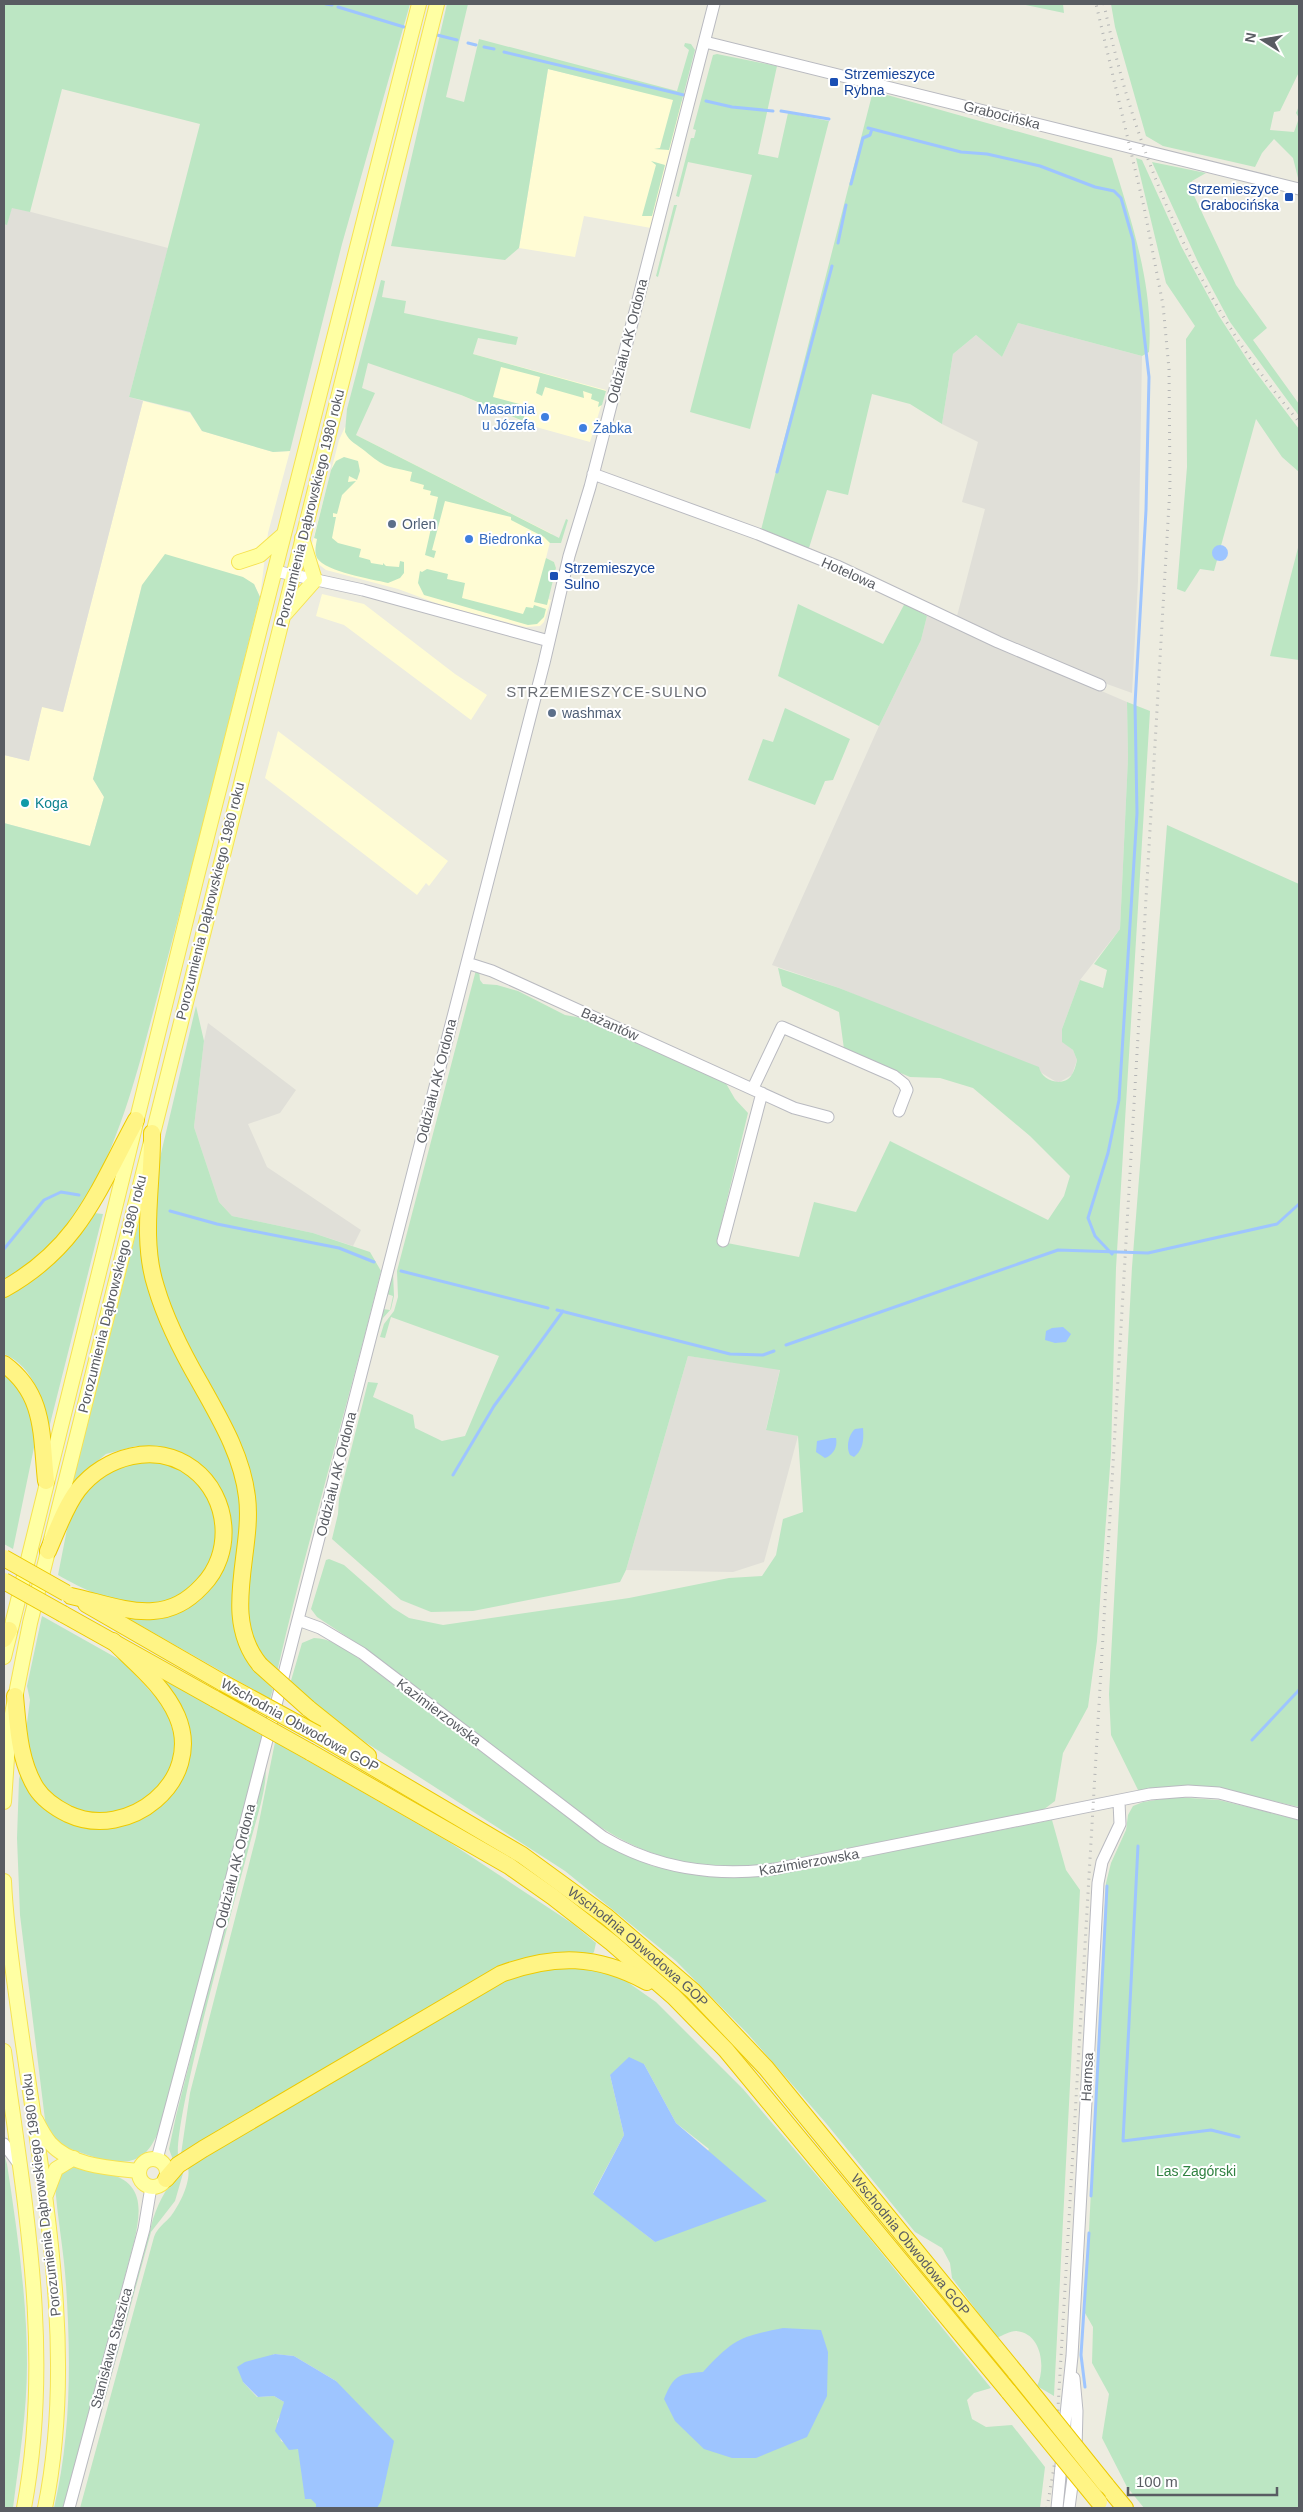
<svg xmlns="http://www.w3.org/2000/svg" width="1303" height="2512" font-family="Arial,sans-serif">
	<rect width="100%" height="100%" fill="#edece0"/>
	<path fill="#fffcd4" d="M548 69 684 102 651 228 584 216 575 257 519 248Z
		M473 354 606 390 590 442 536 427 461 395Z
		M143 401 190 413 202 431 273 452 290 451 268 533 260 597 254 584 142 585 93 779 104 797 90 846 4 823V755L29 761 42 706 63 712Z
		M345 427 356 435 552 534 546 558 554 562 556 568 548 599 551 600 544 622 540 626 526 627 444 606 398 589 326 570 317 563 313 557 312 544 339 440Z
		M322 594 364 604 455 674 487 695 471 720 344 625 316 616Z
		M278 731 448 861 429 886 426 883 417 895 265 778Z"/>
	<path fill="#e0dfd8" d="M12 207 168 248 129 397 143 401 63 712 42 707 29 761 4 755V224H7Z
		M1018 323 1142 356 1138 581 1132 693 1093 679 957 616 985 509 962 502 978 442 942 424 953 354 976 335 1002 357Z
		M927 616 1127 702 1128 758 1120 929 1080 980 1062 1029V1041L1073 1050 1077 1060 1072 1075 1058 1083 1040 1072 839 988 772 965 879 726 921 640Z
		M208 1023 296 1090 280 1113 248 1124 267 1167 361 1230 353 1246 313 1233 232 1216 219 1202 194 1127 204 1041Z
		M688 1356 780 1369 766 1429 798 1436 764 1562 733 1572 626 1570Z"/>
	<path fill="#bce6c3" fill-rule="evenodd" d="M4 4H410L342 244 290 451 273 452 202 431 190 412 129 397 200 124 62 89 30 212 12 208 7 225 4 224Z
		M447 4H468L446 97 464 102 479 39 677 91 689 50 684 46 685 43 691 44 695 50 669 150 654 149 660 148 673 100 548 69 519 248 505 260 391 246Z
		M1021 4H1063L1064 13Z
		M1111 4H1299V72L1280 111 1274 112 1270 130 1294 132 1299 118 1296 113 1299 106V182L1293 158 1274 139 1262 153 1255 167 1163 146 1146 136 1115 27Z
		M717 54 777 66 758 154 778 158 788 113 829 121 750 429 690 412 752 175 688 162 679 197 676 196 691 138H694L696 130 693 129 713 55Z
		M873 91 1112 158C1131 220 1154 286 1149 352L1142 356 1018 323 1002 357 976 335 953 354 942 424 910 404 872 394 848 495 827 490 809 548 761 530Z
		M1136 158 1142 160 1181 246 1219 316 1252 367 1299 429V472L1282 457 1256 419 1214 571 1200 569 1185 592 1177 589 1187 467 1186 339 1195 326 1166 283Z
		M651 161 665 165 652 216H642L656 165Z
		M1152 162 1206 173 1192 181 1189 185 1236 285 1267 328 1253 340 1299 404V416L1230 322 1198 262Z
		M674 205H677L658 277 656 276Z
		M381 280 385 281 382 297 406 301 404 313 518 337 516 345 478 338 473 354 606 391 602 405 598 407 599 402 591 399 592 394 583 391 584 398 545 387 542 396 536 393 540 377 501 367 493 397 527 406 523 421 461 395 368 363 362 388 375 393 356 435 559 538 566 519 568 520 561 543H550L544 537 511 520V517L445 501 432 550 436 551 434 558 425 555 438 497 430 495 431 491 423 489 424 485 410 481 412 472C387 466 385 468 365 451 357 444 350 443 345 432L347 409Z
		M344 457 358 461 360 471 357 480 349 476 348 482 356 481 342 495 337 514 333 513V517H336L332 538 338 543 361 549 359 557 370 560 371 563 383 565V563L386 566 399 567 400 561 404 562V573L400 578 388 583C372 579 326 572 317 558 314 552 316 545 317 539L314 538 331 470 336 461Z
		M1299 544V660L1270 656Z
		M165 554 243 577 254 584 260 597C228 723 197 850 163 975 142 1053 125 1132 84 1203 65 1236 35 1260 4 1281V823L90 846 104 797 93 779 142 585Z
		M546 558 554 562 556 568 547 605 534 602Z
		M427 569 448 574 447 579 465 583 462 598 523 614 526 607 533 608 534 605 546 609 544 617 537 624 528 625 424 595 418 583 420 571 422 572Z
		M905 603 927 616 921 640 879 726 778 676 798 604 883 644Z
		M1127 702 1150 711 1116 1268 1111 1453 1097 1641 1088 1707 1063 1753 1055 1801 1043 1810 758 1866C688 1869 646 1858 588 1819L361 1646 317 1617 311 1609 326 1560 329 1559 344 1565 393 1608 409 1618 443 1625 629 1598 729 1578 762 1576 776 1555 783 1519 803 1512 798 1436 766 1430 780 1370 688 1356 626 1570 620 1582 473 1611 431 1612 401 1600 332 1539 338 1514 339 1498 368 1382 378 1383 373 1397 413 1415 415 1428 442 1441 465 1436 499 1356 391 1317 385 1338 380 1337 384 1324 394 1311 398 1297 397 1271 476 970H479L480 980 483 984 497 985 518 991 565 1015 594 1020 724 1080 735 1099 748 1113 717 1241 799 1257 814 1202 856 1212 890 1141 1048 1220 1064 1196 1070 1176 1030 1136 973 1088 940 1078 910 1077 844 1049 839 1012 782 986 778 968 839 988 1039 1067C1041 1080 1062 1088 1071 1076 1074 1072 1076 1065 1077 1060L1073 1050 1062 1042V1029L1080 980 1103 988 1107 970 1094 964 1120 929 1128 758Z
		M785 708 850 739 833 780 825 781 815 805 748 780 763 739 773 742Z
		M1167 825 1299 884V1807L1221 1789 1139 1792 1111 1735 1109 1694 1132 1267Z
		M196 1006 204 1041 194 1127 219 1202 232 1216 313 1233 370 1252 381 1271C348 1405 308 1537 277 1672L260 1656 250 1629 247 1600 253 1516 194 1362 166 1303 154 1241 158 1166Z
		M460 1010H462L456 1026 393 1272 394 1296 391 1309 383 1318 377 1336 383 1309 390 1310 393 1296 387 1294Z
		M142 1210 141 1255 150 1293 227 1446 240 1495 241 1649 253 1669 273 1689 270 1699 122 1615C138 1614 160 1617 176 1613 207 1605 234 1564 232 1532 232 1523 228 1512 226 1502L154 1447 136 1446 106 1454 85 1471 69 1491Z
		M94 1213 103 1214 48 1432C42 1401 36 1368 4 1354V1298C42 1279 71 1248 94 1213Z
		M4 1370 27 1395 37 1433 13 1549 4 1544Z
		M146 1460C166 1465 192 1468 204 1487 214 1502 222 1531 218 1549 211 1574 178 1603 151 1605 122 1608 82 1589 58 1575L68 1524 83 1493 113 1467Z
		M42 1616 122 1661 168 1710 175 1732 173 1760 160 1788 121 1812 96 1815 68 1807 51 1794 37 1777 30 1758 26 1730 30 1700 27 1686Z
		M314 1638C329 1638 342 1647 354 1655L599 1841 652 1866 707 1876 761 1877 1052 1820 1066 1870 1080 1890 1054 2396 1037 2386C1046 2368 1042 2333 1016 2331 1010 2331 1003 2335 997 2338L952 2278 950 2263 942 2248 915 2232 825 2122 748 2034 676 1961 565 1871 365 1742 290 1684 302 1643Z
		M159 1676 263 1736 162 2124C157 2135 150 2153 138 2158 115 2169 84 2153 62 2146L57 2144 46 2128 20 1915 17 1838 19 1779 21 1772 30 1786 106 1827 128 1824 146 1816 183 1772Z
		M275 1742 449 1842 573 1924 596 1943 594 1952 591 1955 542 1956 181 2154 190 2093 256 1837Z
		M265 1765C269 1783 255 1823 250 1843 239 1887 168 2135 179 2160H173L169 2149 176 2116Z
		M1175 1797 1219 1800 1299 1820V2508H1144L1127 2487 1102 2438 1109 2394 1092 2363 1093 2327 1085 2313 1106 1883 1111 1863 1126 1830 1128 1815 1133 1806 1143 1802Z
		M554 1966 603 1971 626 1981 656 2002 743 2089 854 2219 991 2388 974 2393 967 2400 972 2419 986 2427 1012 2425 1045 2467 1040 2508H80L154 2237C157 2228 165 2223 171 2216 180 2204 193 2179 187 2164L505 1979ZM644 2064 676 2123 709 2149 655 2242 593 2193 624 2135 610 2075ZM274 2354 294 2356 336 2381 386 2472 383 2491 281 2441 277 2421 283 2411 284 2402 274 2396 257 2397 243 2382Z
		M4 2154 7 2164C17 2230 27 2297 27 2364 27 2413 19 2460 13 2508H4Z
		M73 2167C83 2167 93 2170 103 2172 144 2181 142 2207 134 2242L63 2508H54C71 2436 71 2359 66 2285 64 2251 57 2217 55 2183L60 2172Z
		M184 2170 175 2201 151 2232 75 2508 153 2219C160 2199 168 2183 184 2170Z"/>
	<path fill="#9ec5ff" d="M1212 553a8 8 0 1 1 16 0a8 8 0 1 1-16 0Z
		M1063 1327 1071 1334 1066 1342 1055 1343 1045 1340 1046 1331 1052 1328Z
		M863 1428C864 1440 863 1450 854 1457L850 1455C846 1448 848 1435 855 1429Z
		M831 1438H836C838 1447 833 1455 825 1458L816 1452 817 1441Z
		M629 2057 644 2064 676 2123 767 2201 655 2242 593 2194 624 2135 610 2075Z
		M783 2328 821 2330 828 2352 827 2396 807 2437 756 2458H732L704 2449 675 2421 664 2399C674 2375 678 2374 703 2372 734 2339 739 2337 783 2328Z
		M275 2354 294 2356 336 2381 394 2441 381 2501 377 2508H316V2504L311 2499H305L298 2449 289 2450 275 2431 284 2402 274 2396 258 2397 243 2382 237 2367 245 2362Z"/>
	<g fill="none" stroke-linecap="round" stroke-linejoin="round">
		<path stroke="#9ec5ff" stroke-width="3" d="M326 4 332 5
			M338 7 404 27
			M437 35 457 40
			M468 43 476 45
			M484 47 494 49
			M504 52 688 96
			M706 101 732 107 773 111
			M781 111 829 119
			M868 128 961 152 987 154 1040 166 1095 187 1114 191 1121 198 1133 240 1149 377 1146 510 1135 704 1137 813 1119 1100 1108 1153 1088 1218 1095 1236 1112 1254
			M851 184 863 138 870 135 872 129
			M838 243 846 205
			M777 472 832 266
			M170 1211 217 1224 339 1248 374 1262
			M4 1249 44 1200 61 1192 79 1195
			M401 1271 548 1308
			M557 1310 730 1354 763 1355 774 1351
			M786 1345 1058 1250 1148 1253 1277 1224 1299 1204
			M453 1475 494 1406 563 1311
			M1252 1740 1299 1690
			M1138 1846 1123 2141 1211 2130 1239 2137
			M1091 2196 1107 1886
			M1085 2387 1081 2355 1089 2233"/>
		<g stroke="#b9bac0" stroke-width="13">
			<path id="minor" d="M705 42 1299 189
				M593 474 758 534 837 566 998 642 1100 685
				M275 571 363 590 549 641
				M467 963 492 971 794 1108 828 1117
				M753 1088 782 1027 894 1076 904 1084 907 1090 899 1111
				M723 1241 762 1093
				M298 1620 320 1628 362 1653 603 1837C655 1868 715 1877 775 1869L1150 1794 1188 1791 1219 1793 1299 1814
				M4 2144 19 2164
				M157 2159 215 1942 544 663 569 556 590 487 714 4
				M1074 2378 1077 2411 1076 2449
				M1064 2434 1072 2356 1098 1883 1102 1862 1120 1824 1119 1802
				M69 2508 144 2229 151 2187
				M1057 2508 1062 2455
				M1069 2508 1074 2470"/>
		</g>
		<g stroke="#f6e351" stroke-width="16">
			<path id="major" d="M239 562 260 555 284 534
				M285 614 315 580 302 538
				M4 1657 197 876 419 4
				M4 1802 9 1729 30 1623 437 4
				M4 1881C6 1927 13 1972 19 2016 41 2177 78 2347 45 2508
				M4 2051C25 2206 53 2352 24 2508
				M36 2120C40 2128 44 2136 50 2143 70 2166 111 2168 139 2171
				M139 2173a14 14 0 1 1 28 0a14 14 0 1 1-28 0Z
				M46 2195 56 2169 74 2158"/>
		</g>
		<g stroke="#edca00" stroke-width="18">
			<g id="highway">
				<path d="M152 1133C153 1183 140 1238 156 1287 166 1321 182 1352 200 1383 220 1419 242 1455 247 1497 254 1551 220 1617 260 1665"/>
				<path d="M4 1289C79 1247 97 1192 136 1120"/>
				<path d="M4 1364C45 1394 41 1434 46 1481"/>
				<path d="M48 1551C57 1531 65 1507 78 1490 105 1456 156 1441 193 1469 230 1497 234 1554 202 1586 189 1600 172 1610 153 1611 126 1613 96 1601 71 1596"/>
				<path d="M86 1604 223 1683"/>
				<path d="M63 1614 215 1699"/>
				<path d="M4 1639 9 1630"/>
				<path d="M15 1696C18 1727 19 1760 36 1788 43 1799 56 1808 68 1814 128 1842 205 1781 177 1716 164 1686 136 1664 113 1641"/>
				<path d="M308 1708 368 1756"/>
				<path id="s1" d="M317 1734 522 1855 607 1917 693 1991 766 2068 1016 2373"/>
				<path d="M310 1752 509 1866 553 1897 612 1943 674 1997 726 2050 1009 2392"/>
				<path d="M166 2179 178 2165 203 2149 501 1974C555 1954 597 1955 647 1982"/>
				<path d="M1106 2485 1125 2508"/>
			</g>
		</g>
		<use href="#minor" stroke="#fff" stroke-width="11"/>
		<use href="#major" stroke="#ffffa3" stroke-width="14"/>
		<use href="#highway" stroke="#fff485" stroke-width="16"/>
		<path stroke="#b4b5b5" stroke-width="3" stroke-dasharray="1 6" stroke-linecap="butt" d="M1104 4C1128 122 1172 238 1238 340 1256 369 1278 396 1299 422
			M1047 2508 1054 2467 1058 2408 1170 487 1169 369 1163 305 1144 207 1096 4"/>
		<g stroke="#edca00" stroke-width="18" stroke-linecap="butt">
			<path id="highway-bridge" d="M4 1558 66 1593
				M4 1581 63 1614
				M260 1665 308 1708
				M223 1683 317 1734
				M215 1699 310 1752
				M1016 2373 1106 2485
				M1009 2392 1099 2502"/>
		</g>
		<use href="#highway-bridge" stroke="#fff485" stroke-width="16"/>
	</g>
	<g fill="#1a4fb4" stroke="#fff" stroke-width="2">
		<rect x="829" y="77" width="10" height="10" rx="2.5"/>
		<rect x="1284" y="192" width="10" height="10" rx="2.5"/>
		<rect x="549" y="571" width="10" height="10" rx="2.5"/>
	</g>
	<g fill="#3f7fe0" stroke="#fff" stroke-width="2">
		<circle cx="545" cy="417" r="5"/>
		<circle cx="583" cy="428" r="5"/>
		<circle cx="469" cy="539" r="5"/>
	</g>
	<g fill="#5c6f8a" stroke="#fff" stroke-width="2">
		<circle cx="392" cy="524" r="5"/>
		<circle cx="552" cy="713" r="5"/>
	</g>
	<circle fill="#0f9aa8" stroke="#fff" stroke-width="2" cx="25" cy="803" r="5"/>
	<g text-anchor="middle" stroke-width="4" stroke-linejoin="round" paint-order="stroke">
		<g font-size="14" fill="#164399" stroke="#fff" text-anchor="start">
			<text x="844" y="79">Strzemieszyce<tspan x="844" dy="16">Rybna</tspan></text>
			<text x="1279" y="194" text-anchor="end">Strzemieszyce<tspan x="1279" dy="16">Grabocińska</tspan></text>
			<text x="564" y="573">Strzemieszyce<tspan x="564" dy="16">Sulno</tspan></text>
		</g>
		<g font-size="14" fill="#595c62" stroke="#fff">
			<text transform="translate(1002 115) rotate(14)" y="5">Grabocińska</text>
			<text transform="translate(627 341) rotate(-76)" y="5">Oddziału AK Ordona</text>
			<text transform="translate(310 508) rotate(-76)" y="5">Porozumienia Dąbrowskiego 1980 roku</text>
			<text transform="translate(849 573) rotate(24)" y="5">Hotelowa</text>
			<text transform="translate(210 901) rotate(-76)" y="5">Porozumienia Dąbrowskiego 1980 roku</text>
			<text transform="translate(610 1024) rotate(24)" y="5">Bażantów</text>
			<text transform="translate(436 1081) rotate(-76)" y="5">Oddziału AK Ordona</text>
			<text transform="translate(112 1294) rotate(-76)" y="5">Porozumienia Dąbrowskiego 1980 roku</text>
			<text transform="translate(336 1474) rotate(-76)" y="5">Oddziału AK Ordona</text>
			<text transform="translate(439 1712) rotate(37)" y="5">Kazimierzowska</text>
			<text transform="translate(300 1725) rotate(29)" y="5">Wschodnia Obwodowa GOP</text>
			<text transform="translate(809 1862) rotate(-10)" y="5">Kazimierzowska</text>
			<text transform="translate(235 1866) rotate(-76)" y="5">Oddziału AK Ordona</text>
			<text dy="5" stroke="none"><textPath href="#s1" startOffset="386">Wschodnia Obwodowa GOP</textPath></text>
			<text transform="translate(1087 2077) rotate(-87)" y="5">Harmsa</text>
			<text transform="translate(41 2195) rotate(-97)" y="5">Porozumienia Dąbrowskiego 1980 roku</text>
			<text dy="5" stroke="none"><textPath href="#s1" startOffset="791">Wschodnia Obwodowa GOP</textPath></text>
			<text transform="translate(111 2348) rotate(-75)" y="5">Stanisława Staszica</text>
		</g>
		<g font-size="14" fill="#366cbe" stroke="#fff" text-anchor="start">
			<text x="535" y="414" text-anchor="end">Masarnia<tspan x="535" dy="16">u Józefa</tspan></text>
			<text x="593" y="433">Żabka</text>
			<text x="479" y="544">Biedronka</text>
		</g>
		<g font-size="14" fill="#4e5e75" stroke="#fff" text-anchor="start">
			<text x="402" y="529">Orlen</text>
			<text x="562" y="718">washmax</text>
		</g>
		<g font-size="14" fill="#0d838f" stroke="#fff" text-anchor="start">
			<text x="35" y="808">Koga</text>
		</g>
		<g font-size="14" fill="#308241" stroke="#fff">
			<text x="1196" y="2176">Las Zagórski</text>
		</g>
		<g font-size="15" letter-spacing="1" fill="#6a6e74" stroke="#fff">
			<text x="607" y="697">STRZEMIESZYCE-SULNO</text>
		</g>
	</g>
	<rect width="1303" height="2512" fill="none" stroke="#595c62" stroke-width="10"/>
	<g transform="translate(1263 40) rotate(281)" stroke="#ffffff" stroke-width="4" paint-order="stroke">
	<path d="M0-4L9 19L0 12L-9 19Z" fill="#595c62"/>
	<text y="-8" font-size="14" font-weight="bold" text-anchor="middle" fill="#595c62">N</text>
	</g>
	<path d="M1128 2487v8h149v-8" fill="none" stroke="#595c62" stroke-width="2.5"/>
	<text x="1136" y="2487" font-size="15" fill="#595c62" stroke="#ffffff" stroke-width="4" paint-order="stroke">100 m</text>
</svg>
